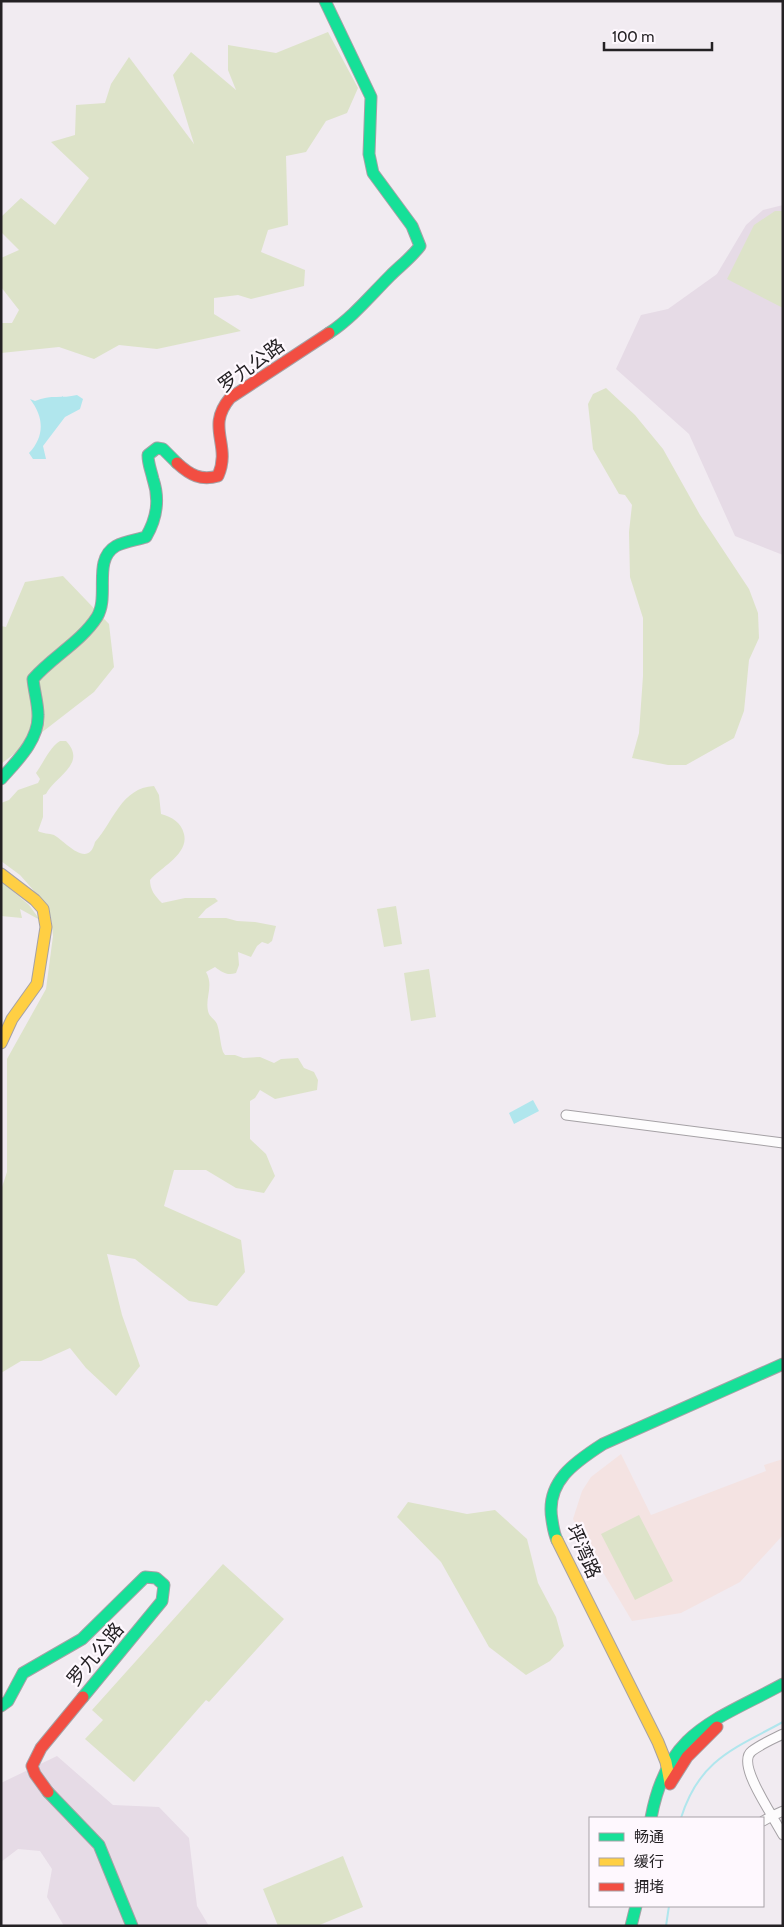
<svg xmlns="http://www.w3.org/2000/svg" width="784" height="1927" font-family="Cabin,'Noto Sans SC',sans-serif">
	<rect width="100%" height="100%" fill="#f1ebf1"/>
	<path fill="#e6dbe6" d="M783 205V555L735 536 689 434 616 369 641 315 668 309 717 274 746 225 763 210Z
		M57 1756 113 1805 159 1807 189 1838 197 1906 209 1926H64L47 1897 52 1869 40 1851 18 1849 1 1862V1783Z"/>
	<path fill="#f4e3e2" d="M621 1454 651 1515 766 1471 764 1465 783 1459V1535L740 1582 681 1613 632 1621 586 1544 573 1519 582 1491 591 1477Z"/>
	<path fill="#dde3c9" d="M328 32 358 88 347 113 326 121 306 152 286 156 288 225 268 230 261 252 305 270 304 286 251 299 238 295 214 298V314L241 331 157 349 119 345 94 359 59 347 1 353V323H12L19 310 1 287V258L19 250 1 232V217L21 198 55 225 89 178 51 142 75 135 76 105 105 103 111 84 129 57 194 144 173 75 191 52 236 90 228 70V45L276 53Z
		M775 211H783V308L727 279 754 225Z
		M606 388 635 415 663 449 700 515 749 589 758 613 759 638 749 660 744 711 734 738 686 765H668L632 758 639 733 643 676V618L630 577 629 532 632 505 625 495 619 494 593 449 588 404 593 394Z
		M63 576 109 624 114 667 94 692 1 764V626L6 627 25 582Z
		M60 741H66C88 764 54 777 46 794L43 795V817L38 831C43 834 49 833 54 835 65 841 88 870 95 842 114 821 121 788 154 786L159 795 161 814C172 817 181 822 184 834 189 854 161 867 150 880 150 890 155 896 162 903L185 898H215L218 901 206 909 198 918H226L237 921 255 922 276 926 272 941 268 944 262 942 257 946 251 957 238 952 239 965 236 973C227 976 222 972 215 967L206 972C214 986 205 997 208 1011 209 1017 215 1019 217 1024 220 1032 220 1043 223 1052L225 1055H235L243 1058 260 1057 274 1063 281 1059 298 1058 304 1068 314 1072 318 1080 317 1090 275 1099 260 1090 255 1098 250 1101V1139L266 1154 275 1176 264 1193 236 1188 206 1170H174L164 1206 241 1240 245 1272 217 1306 189 1301 135 1259 107 1254 122 1315 140 1366 116 1396 86 1368 70 1348 41 1361H21L1 1373V1190L7 1172V1059L46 989 53 936 51 918 43 901 20 875 1 861V803L9 800 18 790 38 783 40 779 36 773C44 762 49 748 60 741Z
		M1 881 29 905 40 920 20 909 22 918 1 916Z
		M396 906 402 944 384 947 377 909Z
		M429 969 436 1017 411 1021 404 973Z
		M408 1502 467 1514 495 1510 527 1539 538 1583 556 1617 564 1646 550 1661 526 1675 489 1647 441 1562 397 1517Z
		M639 1515 673 1581 635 1600 601 1534Z
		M223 1564 284 1619 209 1702 206 1700 134 1782 85 1739 103 1720 92 1710Z
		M343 1856 363 1907 317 1926H278L263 1889Z"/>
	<path fill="#b0e6ed" d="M77 395 83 399 80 409 65 417 43 446 46 459H33L29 453C45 436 44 417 30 399L35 401C51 394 62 399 77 395Z
		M533 1100 539 1111 514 1124 509 1113Z"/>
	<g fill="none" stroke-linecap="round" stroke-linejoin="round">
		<path stroke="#b0e6ed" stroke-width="2" d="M681 1818C699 1760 733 1749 783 1722
			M666 1926 669 1906"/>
		<g stroke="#a5a1a5" stroke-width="11">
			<path id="street" d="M566 1115 783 1143
				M783 1734C773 1739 761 1744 752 1751 737 1762 765 1803 772 1816L783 1811
				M763 1821 772 1816 783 1835"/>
		</g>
		<g stroke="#a5a1a5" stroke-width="13">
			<path id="fast" d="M325 1 371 97 369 154 373 173 412 226 420 246C411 258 400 266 390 276 370 296 352 318 329 333
				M1 779C17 761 39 740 38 715 38 703 34 691 33 679 52 657 81 642 97 617 110 596 92 560 116 546 125 541 136 540 146 537 157 518 160 500 153 479 151 470 148 464 148 455L157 448 163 449 177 463
				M557 1540C554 1534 553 1527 552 1520 545 1482 575 1462 603 1444L783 1364
				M1 1706 8 1701 23 1673 82 1639 145 1577 156 1578 164 1585 162 1601 83 1697
				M48 1792 99 1845 132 1926
				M651 1818C667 1731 713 1722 783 1684
				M631 1926 636 1906"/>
		</g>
		<g stroke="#a5a1a5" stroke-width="13">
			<path id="slow" d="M1 874 35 900 43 909 46 927 37 984 12 1019 1 1043
				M557 1540 658 1742 666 1762 670 1783"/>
		</g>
		<g stroke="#a5a1a5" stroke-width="13">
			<path id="jam" d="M177 463C190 475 201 481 218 476 232 444 205 428 230 398L329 333
				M670 1784 687 1757 717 1727
				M48 1792 35 1774 32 1766 41 1748 83 1697"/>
		</g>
		<use href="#street" stroke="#fdfcfd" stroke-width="9"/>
		<use href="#fast" stroke="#16e098" stroke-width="11"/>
		<use href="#slow" stroke="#ffcf43" stroke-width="11"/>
		<use href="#jam" stroke="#f24e42" stroke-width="11"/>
	</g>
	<g text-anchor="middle" stroke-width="4.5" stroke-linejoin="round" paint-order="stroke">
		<g font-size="19" fill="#242124" stroke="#fef8fe">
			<text transform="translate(251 365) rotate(-36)" y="7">罗九公路</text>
			<text transform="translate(584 1551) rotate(66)" y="7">坪湾路</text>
			<text transform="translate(95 1654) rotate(-50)" y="7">罗九公路</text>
		</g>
	</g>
	<rect width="784" height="1927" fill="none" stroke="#242124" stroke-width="5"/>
	<rect x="589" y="1817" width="175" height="90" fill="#fef8fe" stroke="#a7a2a7"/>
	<rect x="599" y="1833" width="25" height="8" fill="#16e098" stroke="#a7a2a7"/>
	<text x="634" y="1842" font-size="15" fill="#242124">畅通</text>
	<rect x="599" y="1858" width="25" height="8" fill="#ffcf43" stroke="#a7a2a7"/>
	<text x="634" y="1867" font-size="15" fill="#242124">缓行</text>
	<rect x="599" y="1883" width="25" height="8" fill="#f24e42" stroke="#a7a2a7"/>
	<text x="634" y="1892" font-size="15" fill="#242124">拥堵</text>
	<path d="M604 42v8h108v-8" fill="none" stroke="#242124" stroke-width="2.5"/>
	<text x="612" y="42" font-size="15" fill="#242124" stroke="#fef8fe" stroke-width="4" paint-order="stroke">100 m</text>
</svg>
